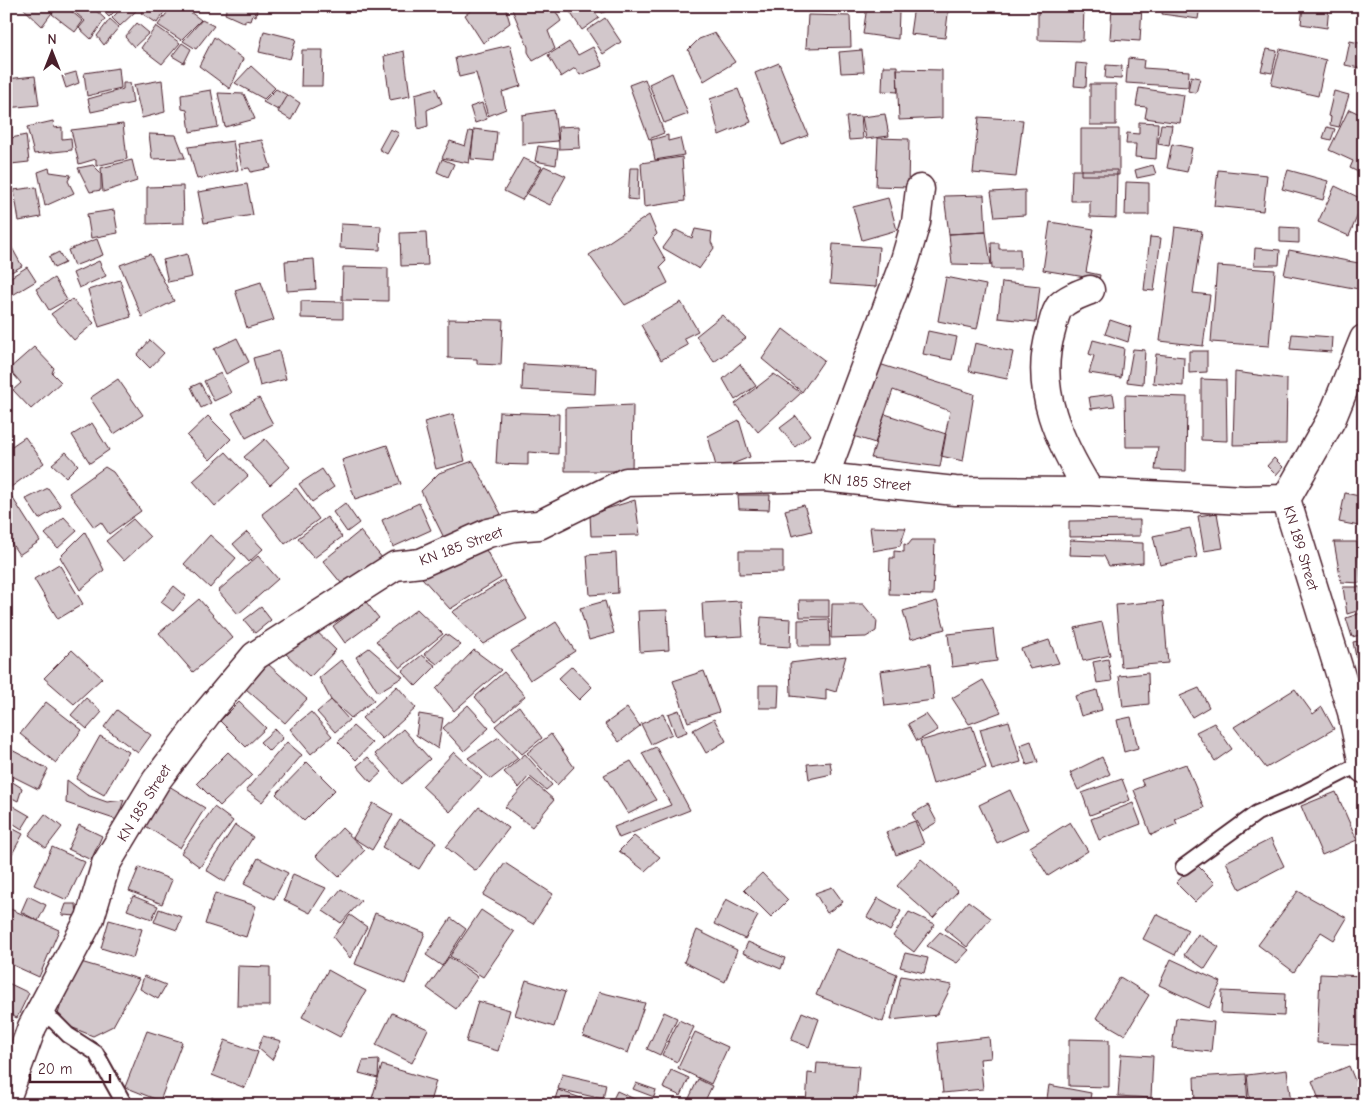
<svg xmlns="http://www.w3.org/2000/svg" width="1370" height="1111" font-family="'Comic Neue',sans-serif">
	<rect width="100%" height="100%" fill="#fff"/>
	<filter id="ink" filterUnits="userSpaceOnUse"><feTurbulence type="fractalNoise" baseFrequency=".02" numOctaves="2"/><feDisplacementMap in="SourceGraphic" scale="10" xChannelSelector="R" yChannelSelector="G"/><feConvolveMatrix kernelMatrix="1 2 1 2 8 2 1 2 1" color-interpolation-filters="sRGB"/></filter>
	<g filter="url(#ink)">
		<path fill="#d2c7cb" stroke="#4a1f2b" d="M21 6H57L42 26Z
			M59 6H65L83 21 75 32 52 14Z
			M68 6H91L105 19 91 39 79 28 85 21Z
			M98 6H120L109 17Z
			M124 6H130L136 11 120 26 112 18Z
			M145 6H168L157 23 141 13Z
			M172 6H182L201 20 181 40 158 25Z
			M227 6H252V8L257 10 256 16 252 15 250 21 245 20V23L225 14Z
			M477 6H505L510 23 483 43 465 15Z
			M513 6H553L561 21 548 31 555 49 533 61 528 52V47L511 7Z
			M566 6H591L599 18 582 30Z
			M598 6H616L602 13Z
			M867 6 899 12 898 39 863 34Z
			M914 6H949L945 38 910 34Z
			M1038 6H1084L1083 41 1038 40Z
			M1112 6H1142L1140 41 1110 39Z
			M1163 6H1200L1198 19 1162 14Z
			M1303 6H1329L1327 28 1301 24Z
			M808 15 850 16 851 47 806 48Z
			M605 18 621 42 603 54 587 30Z
			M110 19 119 27 104 45 97 36Z
			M202 20 214 26 196 49 183 41Z
			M137 23 149 33 134 47 125 37Z
			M156 26 180 43 162 64 141 48Z
			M264 31 296 39 290 59 259 52Z
			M715 33 735 62 704 81 688 50 699 39Z
			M214 37 243 59 230 89 199 66Z
			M1350 41 1364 44V69L1345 65Z
			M569 42 578 55 593 47 603 66 580 75 575 68 561 77 548 55Z
			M182 43 191 49 184 63 172 56Z
			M510 45 521 86 502 92 506 109 488 116 476 73 459 77 455 58Z
			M1267 49 1277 51 1272 73 1261 71Z
			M1280 49 1326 60 1318 96 1271 85Z
			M302 50H323L322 86H301Z
			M862 50 864 72 841 73 839 52Z
			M404 51 410 96 390 100 384 56Z
			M1128 58 1144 60 1143 68 1189 71 1188 87 1126 83Z
			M779 63 808 135 782 145 755 73Z
			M1076 63 1087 64 1086 87 1074 86Z
			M1106 65 1122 66 1121 79 1105 78Z
			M251 66 275 88 264 99 235 83Z
			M883 66H897L898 92 882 91Z
			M119 68 121 88 87 96 84 73Z
			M897 69 942 70V118L899 120Z
			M76 72 79 83 66 88 62 76Z
			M672 73 688 114 664 123 649 84Z
			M35 76 39 105 6 108V79Z
			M1191 76 1200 78 1196 93 1188 91Z
			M645 79 664 133 649 139 629 85Z
			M162 80 165 112 142 118 134 85Z
			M123 83H130L133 103 91 112 88 99 123 89Z
			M1090 84H1116V125H1090Z
			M436 88 442 103 427 110 428 126 418 129 415 94Z
			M1139 88 1184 95 1180 123 1145 118 1147 107 1136 106Z
			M276 89 287 95 278 110 263 102Z
			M738 89 751 122 719 135 710 99Z
			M211 90 218 127 190 132 187 110 182 109 181 95Z
			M1334 91 1349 95 1339 127 1330 125 1331 117 1328 116Z
			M218 93 244 94 255 119 225 127Z
			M288 95 300 103 291 120 278 112Z
			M482 103 487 119 475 123 470 107Z
			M1349 109 1364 116V175L1350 168 1353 161 1329 150Z
			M554 110 558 141 522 144V115Z
			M885 114 889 136 866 139 862 117Z
			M861 116 863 139 849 140 846 117Z
			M979 117 1023 120 1016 177 973 173Z
			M53 121 54 128 62 127V139L71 138 72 150 34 154 27 127Z
			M1139 122 1158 123 1156 159 1135 157 1136 144H1126L1127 133 1139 134Z
			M123 124 127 159 96 166V159L79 164 71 130Z
			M1161 124 1172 125 1169 146 1158 144Z
			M579 126 580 148 559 149 558 127Z
			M1327 127 1335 129 1331 140 1323 138Z
			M390 129 399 133 387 154 379 149Z
			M474 129 497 132 494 161 471 159Z
			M1081 129H1119V175H1081Z
			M469 131 474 132 469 163 442 158 450 141 465 146Z
			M149 134 176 135 185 158 152 159Z
			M26 135 29 162 11 164 6 139Z
			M668 135V141L680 138 684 155 655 160 651 140Z
			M878 138 909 139 908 187 876 186Z
			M262 140 271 168 251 172 249 168 242 169 237 144Z
			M233 141 238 170 197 179 188 147Z
			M1172 144 1192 148 1187 172 1167 168Z
			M538 146 558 149 556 165 535 161Z
			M682 157 685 201 644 207 641 163Z
			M523 158 542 167 522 200 504 191Z
			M442 159 454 164 448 177 437 172Z
			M132 160 137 181 103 192 101 168Z
			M93 165 101 173V190L90 192 78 168Z
			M1153 165 1156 174 1137 178 1135 170Z
			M544 166 566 176 550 205 527 194Z
			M49 168 50 172 71 175 68 181 74 193 45 206 38 172Z
			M630 168H639L638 200 628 199Z
			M1072 170H1117L1116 218 1090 217V201H1071Z
			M1218 170 1267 175 1263 211 1214 206Z
			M1288 170 1328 181 1323 200 1282 189Z
			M1126 182 1149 183V215H1125Z
			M247 184 253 215 204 223 198 192Z
			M183 186 184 223 147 224V187Z
			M1335 186 1364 200 1349 236 1318 222Z
			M36 187 41 217 19 221 14 190Z
			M1025 190V215L995 217 991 192Z
			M984 195 986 232 949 234 944 196Z
			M888 198 897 230 862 240 853 207Z
			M114 210 118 233 91 238 87 214Z
			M649 215 657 234 653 238 666 261 660 267 668 283 625 305 589 255Z
			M1050 222 1094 229 1086 272 1100 275 1098 287 1083 285 1085 277 1043 270Z
			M341 224 381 226 380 250 340 248Z
			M1175 227 1202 231 1193 293 1210 295 1203 346 1160 341Z
			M1280 227 1299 228V243L1280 242Z
			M695 229 712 232 711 242 714 248 699 269 663 248 676 230 692 238Z
			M426 232 428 265 401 266 400 233Z
			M986 232 991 265 952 264 949 234Z
			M1150 237 1161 238 1154 291 1144 290Z
			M97 239 103 255 74 266 68 250Z
			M991 243H999V249H1020L1021 269H992Z
			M833 244 879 247 876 287 830 284Z
			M11 246 22 266 6 275V249Z
			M1255 248 1280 250 1279 265H1254Z
			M1289 250 1364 264V290L1284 275Z
			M59 252 65 263 54 268 49 257Z
			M150 254 174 301 142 317 120 265Z
			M187 254 192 277 168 282 163 260Z
			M314 259 316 289 287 291 285 261Z
			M99 261 106 276 79 288 73 273Z
			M1217 266 1275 270 1269 346 1211 342Z
			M27 267 36 281 6 299V280Z
			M343 267 388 268V301L342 300Z
			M946 277 986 285 977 329 938 321Z
			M54 278 67 300 49 310 36 289Z
			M120 280 131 317 99 327 88 290Z
			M261 282 274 320 247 328 235 290Z
			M1002 282 1040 286 1036 322 998 318Z
			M72 299 94 323 74 340 51 314Z
			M301 301 343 302V319L301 318Z
			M681 302 698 331 684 338 688 345 661 360 641 325Z
			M722 315 746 338 714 362 696 336Z
			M448 319 503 320 501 365 477 364V359L448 358Z
			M1110 320 1131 327 1128 342 1105 334Z
			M783 329 824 360 802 392 762 359Z
			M928 331 957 337 952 360 923 354Z
			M1292 334 1332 337 1331 352 1290 349Z
			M237 338 249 362 226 374 214 349Z
			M150 340 164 353 150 368 137 355Z
			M1093 340 1124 348 1121 378 1089 373 1094 356 1089 354Z
			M975 343 1013 352 1007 379 969 371Z
			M34 347 54 368 52 373 61 382 31 409 13 390 21 383 9 369Z
			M1133 349 1145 350 1143 384 1127 382Z
			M279 351 286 379 260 386 253 358Z
			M1189 351H1207V372L1189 373Z
			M1156 354 1184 357 1183 386 1153 383Z
			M876 363 974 394 963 461 941 456 950 411 893 390 875 443 847 434Z
			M523 364 596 368 595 394 522 390Z
			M740 364 756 386 735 400 723 379Z
			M1235 372 1287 379 1286 444 1233 445Z
			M221 373 231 393 214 401 204 381Z
			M774 374 801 393 758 432 735 404Z
			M118 379 143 415 114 434 90 398Z
			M1201 379 1226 380 1227 441 1201 440Z
			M200 383 211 403 201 408 191 387Z
			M1113 394 1115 406 1091 409 1089 397Z
			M1125 395 1187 397 1186 471 1155 470 1158 447H1126Z
			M259 398 273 424 246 438 232 413Z
			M633 405 632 471H565V408Z
			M499 412 559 414 558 454 528 452V465L496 464Z
			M453 414 465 461 436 469 424 422Z
			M885 414 946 434 940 467 871 458Z
			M208 416 231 439 210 460 187 436Z
			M796 416 810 435 795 447 780 428Z
			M739 420 750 457 717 470 708 436Z
			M92 423 109 450 90 463 72 435Z
			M25 437 44 463 7 490 6 450Z
			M265 439 290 467 270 485 244 457Z
			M387 445 401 484 355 499 342 460Z
			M66 452 78 465 66 477 52 464Z
			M226 452 248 476 215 506 193 481Z
			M1274 458 1283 467 1276 475 1267 466Z
			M473 461 501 514 447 544 421 491 439 473Z
			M105 467 113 472 141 511 109 534 101 522 94 527 69 493Z
			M322 469 334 487 312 502 299 484Z
			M48 488 61 506 39 519 26 499Z
			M296 488 319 519 285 544 262 514Z
			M1345 493 1364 497V527L1339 522Z
			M738 495H770L769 510 739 509Z
			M12 497 40 541 19 555 6 535V501Z
			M635 500 640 535 591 536 590 514Z
			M345 503 359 523 347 532 333 512Z
			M419 503 431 530 393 547 382 520Z
			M804 505 812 531 792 536 785 510Z
			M1217 513 1223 548 1204 551 1198 516Z
			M64 517 77 531 58 548 45 534Z
			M327 517 342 537 314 558 298 538Z
			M133 519 150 537 124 561 106 541Z
			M1140 520V536L1069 537V521Z
			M870 527 906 528 900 546 873 551Z
			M1190 528 1197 557 1160 565 1153 536Z
			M360 531 383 559 346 589 323 561Z
			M85 532 104 570 80 590 60 557Z
			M247 532 263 549 249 562 233 544Z
			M210 535 236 558 210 588 184 564Z
			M912 540H935L933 595 889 594 890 558H894V551L904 552V544L908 545Z
			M1070 540 1143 543V563L1109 566 1104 556 1069 555Z
			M1334 542H1357L1361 583 1341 582Z
			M484 546 501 578 450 609 422 578Z
			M739 551H783V573L739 574Z
			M616 553 618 593 590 595 587 555Z
			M258 556 278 579 238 614 218 591Z
			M59 564 83 604 58 619 34 579Z
			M504 580 527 619 483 644 452 612Z
			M174 586 186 596 173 611 161 602Z
			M1343 587H1360L1364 609 1347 614Z
			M199 599 233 638 193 672 159 633Z
			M799 600H829V617H800Z
			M605 601 614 633 589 640 580 608Z
			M741 601 743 636 704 638 702 603Z
			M937 601 945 629 911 639 903 611Z
			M1163 601 1168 663 1121 667 1116 605Z
			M366 602 379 618 345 643 333 626Z
			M832 604H863L877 621 876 631 866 637 831 638Z
			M261 607 271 620 255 633 244 620Z
			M417 609 443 634 400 668 376 641Z
			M667 610 669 650 640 652 638 611Z
			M1364 612V634L1352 637 1346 618Z
			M761 617 791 619 790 647 759 645Z
			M829 619 830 646H798V620Z
			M556 622 575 651 530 680 511 651Z
			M1102 622 1110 655 1083 661 1075 628Z
			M309 624 336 650 310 677 283 651Z
			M993 629 997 661 952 667 948 634Z
			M446 634 461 645 437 664 424 654Z
			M1049 640 1059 663 1030 669 1021 649Z
			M1364 640V655L1356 657 1353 642Z
			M369 648 403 677 378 692 356 657Z
			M72 650 102 678 74 704 44 678Z
			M474 650 501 670 454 711 436 689Z
			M422 655 436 666 416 686 402 671Z
			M846 656 836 692 826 689V700L791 696 790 663Z
			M1108 659 1112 681 1097 683 1093 662Z
			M1364 659V683H1363L1357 660Z
			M341 660 374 700 351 718 331 700 319 678Z
			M268 664 307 699 285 723 246 689Z
			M930 664 934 700 885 706 880 671Z
			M572 666 592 687 579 700 558 679Z
			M704 671 719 712 688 722 673 681Z
			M504 672 525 696 496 721 475 697Z
			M1148 673 1149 704 1123 707 1119 676Z
			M983 680 1001 712 969 724 952 698Z
			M759 685H779L778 708H759Z
			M397 686 416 708 382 739 362 718Z
			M1199 688 1209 707 1192 717 1180 696Z
			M1295 689 1313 714 1322 707 1334 729 1266 768 1234 727Z
			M1097 690 1102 710 1081 716 1075 696Z
			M86 698 102 712 87 729 71 715Z
			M331 700 349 720 335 732 317 712Z
			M46 702 82 730 56 763 20 734Z
			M239 702 266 728 246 747 220 721Z
			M468 705 489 728 464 751 443 728Z
			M519 706 542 738 522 754 495 726Z
			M627 708 640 726 619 742 605 724Z
			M117 710 151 735 138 753 104 727Z
			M679 710 687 732 676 736 668 714Z
			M311 712 332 736 311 754 290 729Z
			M419 714 443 718 438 749 416 735Z
			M663 714 672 734 651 744 641 724Z
			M926 714 938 730 917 741 908 724Z
			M1131 717 1138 748 1124 752 1117 720Z
			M714 719 726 741 706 753 693 730Z
			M1009 721 1021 762 992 770 980 729Z
			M1214 723 1232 749 1215 761 1196 732Z
			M353 726 372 743 356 760 338 742Z
			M972 726 986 768 933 784 920 741Z
			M275 729 283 738 269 751 260 742Z
			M403 729 430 759 402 784 375 754Z
			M551 734 574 767 557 785 527 753Z
			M100 736 129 752 104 795 76 779Z
			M499 737 518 758 491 779 468 758Z
			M1031 741 1038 762 1027 765 1020 745Z
			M287 742 302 755 262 802 246 790Z
			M6 747 48 769 38 789 6 773Z
			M656 747 690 810 619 838 614 827 671 805 642 753Z
			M228 752 252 775 220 806 197 783Z
			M454 752 482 778 450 812 422 786Z
			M525 754 552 785 546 790 529 776 519 788 504 772Z
			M368 757 382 772 371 782 357 766Z
			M1102 757 1110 774 1078 790 1070 773Z
			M631 761 656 800 628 814 604 775Z
			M307 762 335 790 304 821 276 794Z
			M830 762 832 774 809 779 807 764Z
			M1186 764 1204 808 1175 819 1177 824 1151 835 1134 790 1144 786 1141 780Z
			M6 778 22 788 18 801 6 795Z
			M530 779 554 800 532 827 505 807Z
			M1122 779 1130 800 1090 815 1082 793Z
			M67 780 87 795 107 802 124 800 117 820 66 803Z
			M169 786 205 808 180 848 144 825Z
			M1010 790 1028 829 997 843 979 805Z
			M1336 792 1357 840 1322 855 1301 806Z
			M6 802 30 816 22 829 6 819Z
			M373 803 393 815 372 850 353 838Z
			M1133 803 1141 824 1099 840 1091 819Z
			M928 805 937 822 922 831 912 814Z
			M214 807 233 821 200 867 181 853Z
			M479 807 509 828 476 871 446 847Z
			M45 814 62 827 46 848 29 835Z
			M400 820 436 842 419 869 382 847Z
			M915 821 924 844 896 855 886 832Z
			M1070 822 1088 851 1048 876 1030 847Z
			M6 825 23 834 6 865Z
			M79 825 102 836 91 860 68 849Z
			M235 825 253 837 225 882 206 870Z
			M342 828 365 850 339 877 316 856Z
			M634 836 660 857 645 871 619 851Z
			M1271 839 1284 866 1240 889 1226 862Z
			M52 847 85 862 67 900 34 885Z
			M258 858 288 873 274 899 244 884Z
			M921 859 958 891 933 918 897 886Z
			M505 863 553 894 533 924 483 895Z
			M1195 863 1215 883 1195 902 1176 883Z
			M139 867 172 880 162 904 129 891Z
			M762 873 788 900 771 917 744 890Z
			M293 874 326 888 310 913 284 900Z
			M832 887 843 902 827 913 815 893Z
			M341 889 361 901 341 923 323 911Z
			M1298 891 1347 918 1334 940 1321 932 1294 972 1258 945Z
			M215 893 256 906 246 937 205 924Z
			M28 896 46 905 38 921 21 912Z
			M133 896 158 906 152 919 127 910Z
			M878 898 901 911 890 931 867 917Z
			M726 899 758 916 745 939 714 924Z
			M968 901 991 918 967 947 945 929Z
			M66 904H76L77 916 62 915Z
			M8 908 59 930 39 977 6 962V912Z
			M159 909 182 917 177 930 154 922Z
			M481 910 514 932 483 977 450 956Z
			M909 912 935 924 914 952 893 936Z
			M375 913 425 933 405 984 355 964Z
			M1156 914 1188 930 1175 955 1143 939Z
			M350 915 367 927 350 958 333 937Z
			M451 918 466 929 442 966 426 955Z
			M109 920 142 929 133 958 101 948Z
			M697 930 737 950 725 982 684 962Z
			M940 932 969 950 957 963 927 946Z
			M1198 934 1219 947 1205 969 1184 955Z
			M748 942 785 958 781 969 743 953Z
			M836 949 897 974 883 1022 816 995Z
			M905 953 928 958 924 973 900 967Z
			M449 957 478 977 456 1009 427 988Z
			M1171 959 1221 982 1209 1008 1159 985Z
			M74 960 139 979 113 1026 93 1036 56 1021Z
			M238 966 270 967V1006H237Z
			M328 970 366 991 340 1037 302 1017Z
			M1320 974 1364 976V1045L1317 1043Z
			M144 976 166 985 158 999 140 989Z
			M901 976 952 985 937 1015 891 1020Z
			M1120 977 1149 995 1125 1035 1096 1018Z
			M526 980 565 992 554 1027 515 1015Z
			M6 982 29 993 17 1018 6 1013Z
			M1222 991 1285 994 1284 1016 1221 1013Z
			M599 992 645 1003 628 1053 583 1036Z
			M478 1001 510 1010 498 1051 466 1042Z
			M664 1012 677 1018 660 1055 647 1049Z
			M802 1012 819 1019 809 1047 791 1040Z
			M392 1013 428 1029 412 1063 376 1045Z
			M1176 1018 1214 1022 1211 1052 1172 1048Z
			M679 1020 694 1027 677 1062 662 1055Z
			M147 1031 182 1042 160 1101 125 1087Z
			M695 1032 728 1047 711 1084 678 1068Z
			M263 1036 281 1041 272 1060 258 1048Z
			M989 1037 991 1058 980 1059 983 1089 943 1093 938 1043Z
			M1069 1039 1109 1040V1087L1069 1086Z
			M225 1040 258 1052 245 1088 212 1075Z
			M1121 1054 1153 1056 1151 1098 1118 1096Z
			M379 1060 378 1078 359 1073 363 1061Z
			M817 1063 859 1066 856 1105 806 1104 808 1073 816 1074Z
			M382 1065 436 1081 429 1105H370Z
			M1349 1066 1361 1095 1364 1094V1105H1321L1312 1081Z
			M671 1070 689 1078 681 1096 663 1088Z
			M1287 1070 1291 1103 1250 1105 1247 1075Z
			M562 1074 606 1084 603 1099 558 1089Z
			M1246 1074 1248 1105H1195L1194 1077Z
			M698 1079 712 1086 703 1105H686Z
			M636 1083 656 1090 654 1097 633 1089Z
			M1049 1085 1091 1093 1089 1105H1046Z
			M558 1090 598 1104V1105H553Z
			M617 1091 641 1102 640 1105H610Z
			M212 1097 219 1103V1105H206Z"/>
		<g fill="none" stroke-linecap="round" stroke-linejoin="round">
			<g stroke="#4a1f2b" stroke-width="18">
				<path id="lane" d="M1183 867 1257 813 1299 795 1362 763
					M36 1020 40 1014 54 1021 68 1035 96 1053 125 1105"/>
			</g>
			<g stroke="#4a1f2b" stroke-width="31">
				<path id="street" d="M1090 290C1080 294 1068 298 1060 306 1055 312 1053 324 1051 331 1033 390 1060 443 1090 492
					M1364 339 1332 418 1286 499 1352 712 1364 769
					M824 477 905 260 916 222 920 189
					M6 1099 32 1027 90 918 106 864 156 781 208 712 255 656 395 566 421 563 488 533 514 527 539 525 626 482 824 477 955 491 1090 492 1244 500 1286 499"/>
			</g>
			<use href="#lane" stroke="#fff" stroke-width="14"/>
			<use href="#street" stroke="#fff" stroke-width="28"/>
		</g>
	</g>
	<g text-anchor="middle" stroke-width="4.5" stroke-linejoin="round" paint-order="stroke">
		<g font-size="15" fill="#4a1f2b" stroke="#fff">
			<text transform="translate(867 482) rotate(5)" y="5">KN 185 Street</text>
			<text transform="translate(461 546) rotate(-20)" y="5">KN 185 Street</text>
			<text transform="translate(1301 548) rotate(73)" y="5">KN 189 Street</text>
			<text transform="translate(144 803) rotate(-58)" y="5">KN 185 Street</text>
		</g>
	</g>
	<rect width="1370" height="1111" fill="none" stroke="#fff" stroke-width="25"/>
	<rect x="12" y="12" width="1345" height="1086" fill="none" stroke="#4a1f2b" stroke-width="2" filter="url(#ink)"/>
	<g transform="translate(52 52)" stroke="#ffffff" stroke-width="4" paint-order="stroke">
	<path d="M0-4L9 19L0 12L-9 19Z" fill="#4a1f2b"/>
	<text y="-8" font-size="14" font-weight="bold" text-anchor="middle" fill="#4a1f2b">N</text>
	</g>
	<path d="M30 1074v8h80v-8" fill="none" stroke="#4a1f2b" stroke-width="2.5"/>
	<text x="38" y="1074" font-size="15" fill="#4a1f2b" stroke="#ffffff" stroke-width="4" paint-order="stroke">20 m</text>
</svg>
